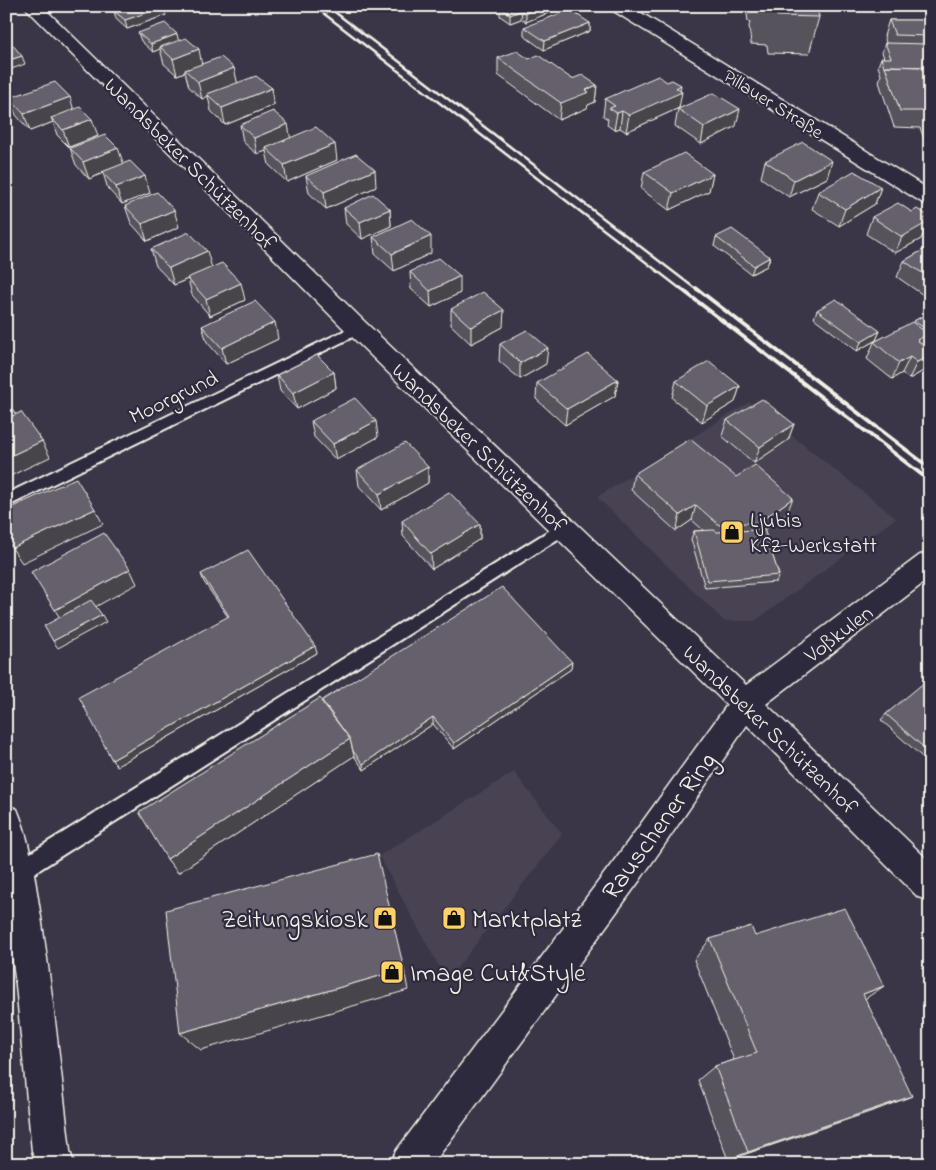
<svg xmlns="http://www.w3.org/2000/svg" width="936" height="1170" font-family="'Indie Flower',sans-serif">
	<rect width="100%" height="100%" fill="#3b3647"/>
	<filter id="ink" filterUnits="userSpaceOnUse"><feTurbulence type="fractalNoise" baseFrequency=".02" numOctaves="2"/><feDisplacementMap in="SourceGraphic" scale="10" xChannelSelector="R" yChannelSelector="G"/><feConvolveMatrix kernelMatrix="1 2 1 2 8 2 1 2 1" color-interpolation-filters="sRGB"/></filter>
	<g filter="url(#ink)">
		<path fill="#484352" d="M749 402 896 518 755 621H724L597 497Z
			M514 772 562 834 447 981 379 856Z"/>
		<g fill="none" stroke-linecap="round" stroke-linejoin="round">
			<g stroke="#f4f1e8" stroke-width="4">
				<path id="lane" d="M358 324 363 326 365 329 363 332 6 507V494Z
					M563 522 569 524 571 528 569 532 25 879 18 882 11 879 8 872 11 865Z"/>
			</g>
			<g stroke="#f4f1e8" stroke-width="3">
				<path id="street" d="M24 6H42L366 323 746 685 920 555 930 552V578L766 704 930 862V901L918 897 747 725 640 880 433 1164H390L396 1151 616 858 727 705 350 335Z
					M6 805 17 809C31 842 35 882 41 917 53 995 61 1073 70 1151L74 1164H36L32 1151 16 985 6 910Z"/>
			</g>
			<g stroke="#f4f1e8" stroke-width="3">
				<path id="secondary" d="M610 6H630L930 190V205L923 203 612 10Z"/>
			</g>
			<use href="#lane" fill="#2f2a3d" fill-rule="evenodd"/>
			<use href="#street" fill="#2f2a3d" fill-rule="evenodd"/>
			<use href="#secondary" fill="#2f2a3d" fill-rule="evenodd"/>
			<path stroke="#f4f1e8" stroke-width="2.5" d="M314 6 682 290
				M327 6 697 290"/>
			<path stroke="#f4f1e8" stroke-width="4" d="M680 288 930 481
				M696 288 930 468"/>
		</g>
		<path fill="#57535d" stroke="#f4f1e8" d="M746 6H817L819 17 809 54 768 53 767 45 751 44 749 26 750 22H748Z
			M927 6H930V20H927L924 14Z
			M500 8 558 9 526 22 521 19 510 23 500 16Z
			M114 11 166 15 127 29 116 19Z
			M889 20H930V154L920 128 894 127 879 82 881 75 878 66 881 58H884L882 52 885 43H886L884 36Z
			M590 23V31L544 50 524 36V27Z
			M138 33 179 41 202 64 234 68 237 83 272 88 274 105 225 125 211 111 208 96 202 99 189 87 185 72 177 75 164 64 160 49 153 52 141 41Z
			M498 58 529 59 572 79 597 85 595 102 588 105 587 108 559 120 498 75Z
			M680 90 679 108 626 132 620 128 614 130 607 125 608 119 603 116 605 99Z
			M9 98 74 109 98 136 69 147 57 135 53 122 30 131 16 115Z
			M678 109 736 126 701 144 675 126Z
			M240 125 290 138 337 160 287 182 269 165 266 151 257 154 243 142Z
			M70 148 123 164 150 193 122 204 108 189 103 173 89 179 76 165Z
			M765 161 827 178 789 197 761 178Z
			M644 172 713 174 709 191 669 210 641 189Z
			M306 176 376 187 326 209 309 193Z
			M881 187 875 204 839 226 812 209 818 192Z
			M125 206 179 227 147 241 131 223Z
			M344 208 390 209 391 226 362 239 346 224Z
			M872 217 927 221 921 239 895 253 866 234Z
			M373 237 431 253 394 271 375 254Z
			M716 237 770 257 767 266 751 274 714 246Z
			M930 246V298L929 299 897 277 904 261Z
			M151 249 212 268 245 300 210 316 192 295 188 279 174 285 156 266Z
			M410 272 460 293 431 307 411 289Z
			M451 309 503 327 471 344 451 325Z
			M817 310 880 331 876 340 857 351 814 318Z
			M930 312V344L925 340 922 345 925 370 909 379 902 373 892 379 867 359 874 342 913 323 914 321Z
			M202 326 278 339 226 364 207 342Z
			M500 344 546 364 520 379 499 361Z
			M334 372 336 388 297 409 280 391 277 375Z
			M618 380 615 396 565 425 536 399 537 383Z
			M676 381 740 386 735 402 702 422 672 398Z
			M727 420 794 424 788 440 754 463 722 436Z
			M311 421 378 437 336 460 314 437Z
			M428 467V483L381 510 359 486 357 470Z
			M634 474 736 477 787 513 764 530 779 575 776 582 705 588 691 539 694 531 703 530 692 520 676 531 631 490Z
			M402 521 480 524V539L432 569 403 536Z
			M201 574 317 653 117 766 112 760 228 617 204 582Z
			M571 669 454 749 433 724 364 770 354 756 178 873 167 859 321 701Z
			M930 685V764L881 720 886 714Z
			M755 936 865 999 881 1108 728 1160 698 1080 715 1066 734 1060 694 960 710 939Z"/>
		<path fill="#47444c" stroke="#f4f1e8" d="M108 6H118L109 9Z
			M545 6H558V9L526 22V13Z
			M164 7 166 15 127 29 125 20Z
			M522 10 521 19 510 23V15Z
			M590 23V31L544 50 545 41Z
			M177 34 179 43 160 47V49L153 52 151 44Z
			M199 49 202 66 185 70V72L177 75 173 59Z
			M22 56 25 64 6 71V61Z
			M234 68 238 85 207 94 208 96 202 99 198 82Z
			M597 85 595 102 588 105 587 108 559 120 561 103 586 90Z
			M681 85 680 93 682 92 679 108 626 132 629 115Z
			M272 88 274 105 225 125 222 108Z
			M70 97 75 114 51 118 53 122 30 131 24 114Z
			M740 109 736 126 701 144 704 127Z
			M622 111 620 128 614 130 617 113Z
			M92 119 98 136 69 147 63 130Z
			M288 124 291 141 266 148V151L257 154 254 138Z
			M335 144 337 160 287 182 284 165Z
			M118 148 124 165 102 172 103 173 89 179 83 162Z
			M832 161 827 178 789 197 794 180Z
			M375 170 376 187 326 209 324 192Z
			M713 174 709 191 669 210 673 193Z
			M145 176 150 193 122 204 116 187Z
			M881 187 875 204 839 226 845 209Z
			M390 209 391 226 362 239 360 222Z
			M174 210 179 227 147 241 142 224Z
			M929 216 926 223 928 222 921 239 895 253 902 237 924 219Z
			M431 236V253L394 271 392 254Z
			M207 251 212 268 174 285 169 268Z
			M770 257 767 266 751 274 754 266Z
			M460 276V293L431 307 430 291Z
			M241 283 245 300 210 316 206 299Z
			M504 310 503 327 471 344V327Z
			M275 322 278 339 226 364 222 348Z
			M880 331 876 340 857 351 861 342Z
			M928 334 920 351 917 340Z
			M548 348 546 364 520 379V363Z
			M930 356V361L925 370 909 379 917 362Z
			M910 357 902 373 892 379 899 363Z
			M334 372 336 388 297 409 293 393Z
			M618 380 615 396 565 425 567 409Z
			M740 386 735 402 702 422 707 406Z
			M6 399H7L16 415 6 419Z
			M376 421 378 437 336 460 333 444Z
			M794 424 788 440 754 463 760 447Z
			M42 441 50 457 6 478V458Z
			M428 467V483L381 510 379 494Z
			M793 498 787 513 753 537 759 522Z
			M696 505 692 520 676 531 680 515Z
			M95 509 103 524 22 563 12 548Z
			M480 524V539L432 569 431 554Z
			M130 569 137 584 64 624 55 610Z
			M102 615 106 622 58 648 53 641Z
			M315 646 317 653 117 766 112 760Z
			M572 662 571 669 454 749V743Z
			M433 717V724L364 770 363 764Z
			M350 739 354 756 178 873 167 859Z
			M404 969 408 990 201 1050 180 1033Z
			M884 986 856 1005 863 994Z
			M912 1096 881 1108 728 1160 748 1152Z"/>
		<path fill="#65616c" stroke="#f4f1e8" d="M127 6H163L164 7 125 20 114 11Z
			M505 6H545L526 13 522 10 510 15 500 8Z
			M760 6H817L819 17 777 16 776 8 760 7Z
			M570 10 590 23 545 41 524 27Z
			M889 20H930V36L895 35Z
			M165 23 177 34 151 44 138 33Z
			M186 38 199 49 173 59 160 47Z
			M11 43 22 56 6 61V45Z
			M885 43 930 44V59H927L930 67V73L927 67 885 66 884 67 881 58H891Z
			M517 51 529 59 538 55 572 79 582 75 597 85 586 90 589 92 561 103 498 58Z
			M221 57 234 68 198 82 185 70Z
			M885 66 927 67 930 73V111H900Z
			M256 76 272 88 222 108 207 94Z
			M658 76 667 82 672 80 681 85 676 88 682 92 629 115 622 111 617 113 609 108 615 106 605 99Z
			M55 82 70 97 24 114 9 98Z
			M714 93 740 109 704 127 678 109Z
			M80 107 92 119 63 130 51 118Z
			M273 111 288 124 254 138 240 125Z
			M924 120H930V135Z
			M316 127 335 144 284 165 266 148Z
			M105 135 118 148 83 162 70 148Z
			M803 142 832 161 794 180 765 161Z
			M684 153 713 174 673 193 644 172Z
			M356 154 375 170 324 192 306 176Z
			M130 161 145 176 116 187 102 172Z
			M854 171 881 187 845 209 818 192Z
			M157 192 174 210 142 224 125 206Z
			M373 194 390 209 360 222 344 208Z
			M898 203 912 212 917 209 929 216 924 219 928 222 902 237 872 217Z
			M412 219 431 236 392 254 373 237Z
			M732 229 770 257 754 266 716 237Z
			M189 232 207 251 169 268 151 249Z
			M930 246V278L904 261Z
			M439 258 460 276 430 291 410 272Z
			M222 263 241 283 206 299 187 278Z
			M483 292 504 310 471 327 451 309Z
			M836 299 880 331 861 342 817 310Z
			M255 301 275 322 222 348 202 326Z
			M930 312V332L914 321Z
			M912 322 928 334 917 340 930 351V356L917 362 910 357 899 363 874 342Z
			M527 330 548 348 520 363 500 344Z
			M588 354 618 380 567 409 537 383Z
			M317 355 334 372 293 393 277 375Z
			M709 361 740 386 707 406 676 381Z
			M355 398 376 421 333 444 311 421Z
			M762 399 794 424 760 447 727 420Z
			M21 412 42 441 6 458V419Z
			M690 439 736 477 755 465 793 498 759 522 719 525 696 505 680 515 634 474Z
			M405 443 428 467 379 494 357 470Z
			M76 478 95 509 12 548 6 537V510Z
			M449 492 480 524 431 554 402 521Z
			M763 526 779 575 708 581 694 531 714 530 717 532 756 530Z
			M104 533 130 569 55 610 31 572Z
			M248 550 315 646 112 760 79 697 229 616 201 574Z
			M502 587 572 662 454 743 433 717 363 764 353 751 350 739 321 701Z
			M91 600 102 615 53 641 44 626Z
			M926 681 930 685V753L886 714Z
			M320 698 350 739 167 859 139 812Z
			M377 854 404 969 180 1033 166 910Z
			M845 908 884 986 863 994 912 1096 748 1152 715 1066 757 1053 710 939 751 926 755 936Z"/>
	</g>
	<defs>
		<g id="shop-square" transform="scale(1.25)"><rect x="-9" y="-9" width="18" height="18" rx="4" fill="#ffd166" stroke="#2f2a3d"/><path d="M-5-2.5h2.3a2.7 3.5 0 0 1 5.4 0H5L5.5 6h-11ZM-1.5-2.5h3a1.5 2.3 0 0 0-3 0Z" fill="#111"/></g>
	</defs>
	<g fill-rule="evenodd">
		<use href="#shop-square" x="732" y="532"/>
		<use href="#shop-square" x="385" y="918"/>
		<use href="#shop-square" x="454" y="918"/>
		<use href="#shop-square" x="392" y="972"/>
	</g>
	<g text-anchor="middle" stroke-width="4.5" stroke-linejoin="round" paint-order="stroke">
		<g font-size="19" fill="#f4f1e8" stroke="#2f2a3d">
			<text transform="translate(774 103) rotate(32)" y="7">Pillauer Straße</text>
		</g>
		<g font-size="22" fill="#f4f1e8" stroke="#2f2a3d">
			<text transform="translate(191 163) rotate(45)" y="8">Wandsbeker Schützenhof</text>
			<text transform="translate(173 396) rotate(-26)" y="8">Moorgrund</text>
			<text transform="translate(480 447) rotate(44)" y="8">Wandsbeker Schützenhof</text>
			<text transform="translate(838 633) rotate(-37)" y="8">Voßkulen</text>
			<text transform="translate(771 729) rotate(44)" y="8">Wandsbeker Schützenhof</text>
		</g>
		<g font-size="22" fill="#f4f1e8" stroke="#2f2a3d" text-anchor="start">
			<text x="750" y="527">Ljubis<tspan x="750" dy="25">Kfz-Werkstatt</tspan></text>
		</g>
		<g font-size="26" fill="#f4f1e8" stroke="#2f2a3d">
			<text transform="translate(658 825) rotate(-54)" y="9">Rauschener Ring</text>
		</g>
		<g font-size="26" fill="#f4f1e8" stroke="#2f2a3d" text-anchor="start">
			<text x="368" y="927" text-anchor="end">Zeitungskiosk</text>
			<text x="472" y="927">Marktplatz</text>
			<text x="410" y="981">Image Cut&amp;Style</text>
		</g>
	</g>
	<rect width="936" height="1170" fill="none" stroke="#2f2a3d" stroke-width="25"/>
	<rect x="12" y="12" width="911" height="1145" fill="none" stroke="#f4f1e8" stroke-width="2" filter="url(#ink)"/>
</svg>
